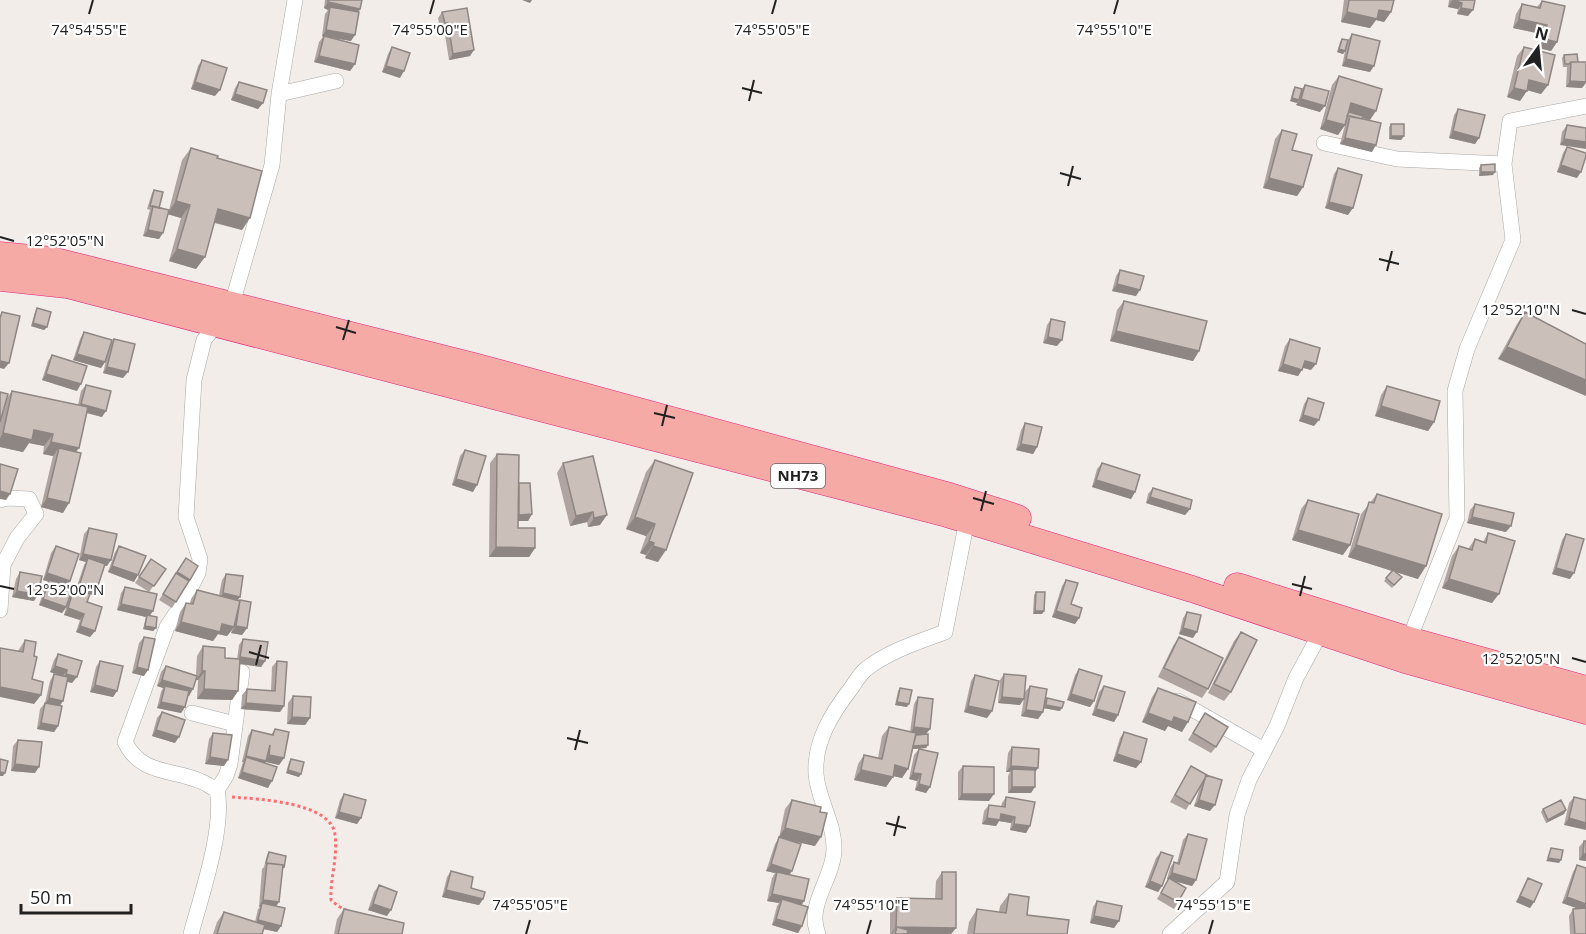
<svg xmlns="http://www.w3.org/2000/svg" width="1586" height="934" font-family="'Open Sans',sans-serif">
	<rect width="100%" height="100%" fill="#f2ede8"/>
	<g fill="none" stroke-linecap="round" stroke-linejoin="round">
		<g stroke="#a8a8a8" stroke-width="16">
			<path id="minor" d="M279 94 336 81
				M1324 143 1397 159 1504 164
				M0 500 8 498 29 499 36 514 17 538 3 565 0 610
				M1409 640 1457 518 1455 391 1467 349 1513 240 1504 164 1510 121 1586 106
				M1178 701 1264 750
				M192 713 235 724
				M217 790C211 787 206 783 200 781 172 769 141 775 125 742L167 627 183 603 198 573 200 559 186 517 194 380 204 340 232 304 272 165 279 94 295 0
				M191 934C201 896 225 827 217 790L226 776 230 764 242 672
				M818 934C806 905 833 879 834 850 835 824 818 800 816 774 814 741 832 713 852 687 856 681 860 674 866 669 889 651 918 642 945 632L967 520
				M1170 934 1227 882 1237 815 1249 780 1277 726 1296 678 1321 632"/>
		</g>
		<g stroke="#e71e7e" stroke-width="27">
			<path id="trunk" d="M0 255 52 260 474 366 950 496 1018 518
				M0 278 67 285 947 514 1192 589 1405 660 1586 711
				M1237 586 1409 640 1586 689"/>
		</g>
		<path stroke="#ff6c71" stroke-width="3" stroke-dasharray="3 3" stroke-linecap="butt" d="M232 797C257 799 332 802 335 835 338 857 330 878 331 900L338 906 348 911"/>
		<use href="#minor" stroke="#fff" stroke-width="15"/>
		<use href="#trunk" stroke="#f6aaa6" stroke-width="26"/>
	</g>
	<path fill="#afa4a0" d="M325 0H362L351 41 331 38 355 64 350 71 314 62 319 42 323 37 322 36 325 14 328 10 324 8Z
		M1344 0H1394L1391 12 1384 22 1376 20 1370 28 1341 22Z
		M1449 0H1475L1468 16 1457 14 1458 9 1448 7Z
		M1542 1 1557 42 1551 51 1538 48 1541 34 1513 28 1516 14 1522 4 1537 7Z
		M442 12 470 56 449 60 444 29H440L438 18Z
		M1352 34 1370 72 1342 66 1345 51 1343 54 1337 52 1340 42 1342 39 1348 40Z
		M392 47 400 78 382 72 388 54Z
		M1524 47 1548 85 1541 94 1527 90 1520 101 1507 97 1517 56Z
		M1577 54 1582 88 1566 87 1567 67H1563L1562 58 1564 55Z
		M202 60 215 96 191 89 198 66Z
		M1339 76 1370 120 1362 118V119L1372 152 1340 144 1345 125 1338 135 1320 129 1332 85Z
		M239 82 263 103 258 109 231 100 235 88Z
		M1305 85 1320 112 1296 105 1298 102 1297 103 1290 101 1293 90 1295 87 1301 90Z
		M1458 109 1479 138 1475 144 1449 138 1454 115Z
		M1391 124 1404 136 1401 140 1389 139V127Z
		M1567 125 1586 128 1560 145 1562 132Z
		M1282 130 1292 150 1303 187 1297 196 1263 188 1275 139Z
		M1567 147 1577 178 1557 172 1563 153Z
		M191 148 217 158 242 230 214 223 196 269 169 261 181 218 168 214 159 239 143 236 149 213 150 210 147 209 152 193 154 190 159 208 169 210 182 160Z
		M1481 165 1493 175 1479 176V168Z
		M1338 168 1348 215 1325 208 1334 174Z
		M1120 270 1136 296 1112 291 1116 276Z
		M1124 301 1199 351 1193 361 1110 341 1117 310Z
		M37 308 47 327 44 330 31 326 35 312Z
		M1525 312 1586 344 1498 359 1517 324Z
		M1051 319 1057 346 1043 343 1047 325Z
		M84 332 110 345 114 339 123 378 103 373 108 352 105 362 101 368 73 360 80 339Z
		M1290 339 1311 370 1303 368 1298 376 1278 371 1285 346Z
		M52 355 77 391 42 380 48 361Z
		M86 385 102 417 86 413 76 452 63 513 41 507 53 456 43 454 44 446 29 443 23 452 0 447V392L7 398 12 391 78 405 81 391Z
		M1387 386 1434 422 1428 431 1375 416 1381 395Z
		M1308 398 1314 426 1299 421 1304 404Z
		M1025 423 1037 447 1033 454 1016 450 1021 430Z
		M465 450 473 492 452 485 460 456Z
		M497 454 519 483 532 514 528 521H518V528L535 548 529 557H489L490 463Z
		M655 460 658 562 645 558 646 555 640 553 646 536 626 529 646 472Z
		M563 463 600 525 588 527 587 522 570 526 557 473Z
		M1102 463 1135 492 1131 499 1092 487 1097 469Z
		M1153 488 1190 509 1185 515 1146 503 1148 494Z
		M1377 494 1418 579 1396 572 1402 577 1392 588 1384 581 1392 571 1348 557 1361 514Z
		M1308 500 1343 555 1292 540 1301 509Z
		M1475 504 1506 532 1467 523 1470 510Z
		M89 528 107 566H105L93 595 90 594 87 602 95 631 90 637 76 632 80 620 64 615 66 608 62 613 39 605 45 586 48 581 43 580 51 553 56 546 70 581 67 586 71 593 74 588 76 589 84 565 86 562 79 560 84 534Z
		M1488 533 1492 603 1442 588 1452 556 1459 546 1468 549 1475 539 1483 542Z
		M1566 534 1570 579 1552 574 1562 540Z
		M119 546 134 582 108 572 115 552Z
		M186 558 198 566 172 608 159 600Z
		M151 559 166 569 149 592 153 611 150 616 156 628 153 631 143 629 146 617 117 610 121 593 125 587 149 592 135 583Z
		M20 572 34 601 12 597 16 579Z
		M226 574 238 600 247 628 242 635 231 633 232 630 227 636 218 634 213 641 175 631 180 612 186 603H190L191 599 197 590 219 595 222 580Z
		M1066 580 1071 604 1079 618 1075 624 1052 617 1062 586Z
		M1036 592 1044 611 1042 614H1033L1034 595Z
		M1187 612 1193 638 1179 634 1183 618Z
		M1241 632 1231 692 1224 701 1208 693 1234 641Z
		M144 637V676L132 673 139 643Z
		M1179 637 1208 689 1202 698 1158 677 1173 646Z
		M243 639 265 661 261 667 240 664 238 691 232 700 197 699 198 680H196L189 696 188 695 185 707 181 713 157 708 161 692 163 688 157 686 161 672 166 666 196 675 197 656 203 646 225 658 237 659 239 645Z
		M25 640 34 656 32 679 41 695 34 704 18 651Z
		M58 654 82 661 72 683 67 682 63 701 60 705 58 726 54 732 37 729 40 709 45 703 50 681 54 674 63 676 50 672 54 660Z
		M100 661 117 691 113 697 90 692 96 667Z
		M277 661 284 706 280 712 241 709 242 695 247 689 271 691 272 667Z
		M1079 669 1094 701 1090 707 1067 700 1075 675Z
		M1004 674 1020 705 998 703 1000 680Z
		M975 675 992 711 987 718 964 712 971 681Z
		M1030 686 1045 701 1047 698 1060 711 1043 708V712L1038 719 1021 716 1025 692Z
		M1104 686 1118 715 1114 722 1092 715 1099 692Z
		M900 688 907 707 895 705 898 691Z
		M1158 688 1182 732 1168 726 1165 731 1142 722 1152 697Z
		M293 696 310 718 305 725 287 724 288 703Z
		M918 697 930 729 926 734 928 745 926 748 919 749 930 787 926 793 915 790 917 781 909 779 914 755 919 749H913L908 769 902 778 893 776 886 787 854 780 858 764 864 755 878 758 882 736 889 727 910 732 914 704Z
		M162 712 175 743 152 736 157 718Z
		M1205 713 1216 747 1211 753 1188 740Z
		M275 729 284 758 279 765 266 762 265 763 268 788 238 778 243 762H242L248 736 252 730 271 735Z
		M1124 732 1141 762 1136 768 1113 761 1120 738Z
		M213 733 224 766 205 764 209 739Z
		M18 740 35 773 11 771 13 746Z
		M1012 747 1035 772 1031 793H1008V776L1010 772H1006L1008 753Z
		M291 759 299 777 286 773 289 762Z
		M963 766 989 801 958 800V772Z
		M1191 766 1207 775 1210 811 1194 806 1201 784 1186 810 1170 802Z
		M344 794 361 818 357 824 335 818 340 800Z
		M1006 797 1030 826 1026 833 1010 830 1011 823 999 821 996 826 982 824 984 811 989 805 1001 807 1002 803Z
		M1574 797 1586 800 1564 825 1569 803Z
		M792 800 815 846 789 840 790 875 802 905V926L798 933 772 925 777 906 779 903 767 901 772 878 775 873 766 871 775 844 779 838 785 809Z
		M1543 809 1566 810 1564 814 1546 823 1541 812Z
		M1188 834 1196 880 1192 886 1174 881 1178 902 1174 909 1157 899 1169 879H1167L1170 868 1174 862 1177 863 1183 840Z
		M1584 841 1586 861 1579 860V847Z
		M269 852 283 869 276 906 281 926 277 932 264 929 262 934H213L217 922 224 912 255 922 258 909 260 907H259L262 869 264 867 267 855Z
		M1161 852 1162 886 1158 892 1145 887 1156 858Z
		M1577 865 1586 934H1570L1569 916 1573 909H1579L1562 903 1573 872Z
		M451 871 483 899 479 905 442 897 447 877Z
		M942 872 956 928 951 934H890V908L897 898 935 899 936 881Z
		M1528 878 1534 902 1530 908 1516 902 1524 885Z
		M379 885 387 916 368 910 374 892Z
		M1009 894 1027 915 1067 934H967L969 922 977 909 999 912 1000 906Z
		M1097 901 1119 921 1114 928 1090 923 1093 907Z
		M344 909 402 934H334L337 919Z"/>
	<path fill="#8e8682" d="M522 0H532L530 3Z
		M1452 0 1462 3 1458 9 1448 7Z
		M328 2 360 9 356 16 330 7 328 10 324 8Z
		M1461 8 1473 10 1468 16 1457 14Z
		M1379 10 1391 12 1384 22 1376 20 1370 28 1341 22 1347 12Z
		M1519 19 1547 25 1541 34 1513 28Z
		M445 23H448L444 29H440Z
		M326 30 355 35 351 41 322 36Z
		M1544 39 1557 42 1551 51 1538 48Z
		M1339 49 1345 51 1343 54 1337 52Z
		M474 50 470 56 449 60 453 54Z
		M319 56 355 64 350 71 314 62Z
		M1346 59 1374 66 1370 72 1342 66Z
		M386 66 404 71 400 78 382 72Z
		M1529 80 1548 85 1541 94 1523 89Z
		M1570 81 1586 82V83L1582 88 1566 87Z
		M195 82 220 90 215 96 191 89Z
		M1514 88 1527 91 1520 101 1507 97Z
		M235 94 263 103 258 109 231 100Z
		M1292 98 1299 100 1297 103 1290 101Z
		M1301 99 1325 106 1320 112 1296 105Z
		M1351 103 1376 111 1370 120 1347 114Z
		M1326 120 1345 125 1338 135 1320 129Z
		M1453 131 1479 138 1475 144 1449 138Z
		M1391 136H1404L1401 140 1389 139Z
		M1345 138 1376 145 1372 152 1340 144Z
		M1564 139 1586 142V149L1560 145Z
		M1561 165 1581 172 1577 178 1557 172Z
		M1481 172H1495L1493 175 1479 176Z
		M1269 178 1303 187 1297 196 1263 188Z
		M176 201 190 205 181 218 167 214Z
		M1329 202 1353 208 1348 215 1325 208Z
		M218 209 250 218 242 230 210 221Z
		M148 230 163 233 159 239 143 236Z
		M177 249 205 257 196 269 169 261Z
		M1117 284 1140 290 1136 296 1112 291Z
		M33 323 47 327 44 330 31 326Z
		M1116 331 1199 351 1193 361 1110 341Z
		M1048 337 1062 340 1057 346 1043 343Z
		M1507 347 1586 380V396L1498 359Z
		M77 354 105 362 101 368 73 360Z
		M0 361 9 363 4 369 0 368Z
		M1305 361 1316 364 1311 370 1301 367Z
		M1283 364 1302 370 1298 376 1278 371Z
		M107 367 128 372 123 378 103 373Z
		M46 374 81 384 77 391 42 380Z
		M81 404 106 411 102 417 77 410Z
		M1381 406 1434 422 1428 431 1375 416Z
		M1303 415 1319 420 1314 426 1299 421Z
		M34 430 53 434 44 446 29 443 23 452 0 447V438L3 433Z
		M51 442 79 448 70 460 59 448 53 456 43 454Z
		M1021 444 1037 447 1033 454 1016 450Z
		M456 479 477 485 473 492 452 485Z
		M1096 480 1135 492 1131 499 1092 487Z
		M0 491 10 494 6 500 0 499Z
		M1150 497 1190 509 1185 515 1146 503Z
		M47 498 69 503 63 513 41 507Z
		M593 512 587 522 570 526 576 516Z
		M532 514 528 521H514L519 515Z
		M607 515 600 525 588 527 594 518Z
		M635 517 655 524 646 536 626 529Z
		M1472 517 1511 526 1506 532 1467 523Z
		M1298 530 1350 545 1343 555 1292 540Z
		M649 541 654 543 646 555 640 553Z
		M1356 545 1426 566 1418 579 1348 557Z
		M653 546 666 550 658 562 645 558Z
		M496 547 535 548 529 557H489Z
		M83 554 111 560 107 566 87 562 88 558 86 562 79 560Z
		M112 566 138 575 134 582 108 572Z
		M1556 568 1574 573 1570 579 1552 574Z
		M47 573 70 581 66 587 43 580Z
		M1449 579 1499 594 1492 603 1442 588Z
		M80 583 97 589 93 595 76 589Z
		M17 591 38 595 34 601 12 597Z
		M223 593 240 597 236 603 219 600Z
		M43 599 66 607 62 613 39 605Z
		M121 604 153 611 148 617 147 615 146 617 117 610Z
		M68 608 84 614 80 620 64 615Z
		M1035 611H1044L1042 614H1033Z
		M1056 611 1079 618 1075 624 1052 617Z
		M181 622 222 624 234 627 227 636 218 634 213 641 175 631Z
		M80 626 95 631 90 637 76 632Z
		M145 626 156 628 153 631 143 629Z
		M236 626 247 628 242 635 231 633Z
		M1183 628 1197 632 1193 638 1179 634Z
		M240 657 265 661 261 667 236 663Z
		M55 666 67 670 63 676 50 672Z
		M137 667 148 670 144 676 132 673Z
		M202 671H205L198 680H196Z
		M66 674 77 677 72 683 62 680Z
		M162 680 193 689 189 696 164 688 165 686 163 688 157 686Z
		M95 685 117 691 113 697 90 692Z
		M0 687 41 695 34 704 0 697Z
		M204 689 238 691 232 700 197 699Z
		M1071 694 1094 701 1090 707 1067 700Z
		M1002 697 1024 699 1020 705 998 703Z
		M49 698 63 701 59 707 45 704Z
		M161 702 185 707 181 713 157 708Z
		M897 702 909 704 907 707 895 705Z
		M246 703 284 706 280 712 241 709Z
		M1046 705 1062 708 1060 711 1043 708Z
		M968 706 992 711 987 718 964 712Z
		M1096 709 1118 715 1114 722 1092 715Z
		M1026 710 1043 712 1038 719 1021 716Z
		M1148 713 1174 717 1188 722 1182 732 1168 726 1165 731 1142 722Z
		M292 717 310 718 305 725 287 724Z
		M41 723 58 726 54 732 37 729Z
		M914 727 930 729 925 735 910 734Z
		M156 730 179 737 175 743 152 736Z
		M928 745 926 748 910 749 912 746Z
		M1117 754 1141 762 1136 768 1113 761Z
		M269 755 284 758 279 765 266 762 262 767 246 757 243 762H242L246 756 266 760Z
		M210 757 228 760 224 766 205 764Z
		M15 764 39 767 35 773 11 771Z
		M895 765 908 769 902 778 889 775Z
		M1011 766 1038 768 1034 774 1012 769 1010 772H1006Z
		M288 770 301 774 299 777 286 773Z
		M861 770 893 777 886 787 854 780Z
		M0 772 5 773 3 776H0Z
		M242 772 272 781 268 788 238 778Z
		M913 773 921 774 917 781 909 779Z
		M919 784 930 787 926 793 915 790Z
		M1012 787H1035L1031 793H1008Z
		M962 794H994L989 801 958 800Z
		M1199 800 1215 805 1210 811 1194 806Z
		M1566 810 1564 814 1546 823 1548 820Z
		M339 812 361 818 357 824 335 818Z
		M1001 814 1015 817 1011 823 999 821 996 826 982 824 987 818Z
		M1569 818 1586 823V830L1564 825Z
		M1014 824 1030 826 1026 833 1010 830Z
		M785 828 821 837 815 846 778 838Z
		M1583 854H1586V861L1579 860Z
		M1548 858 1561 860 1559 863 1546 861Z
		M771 864 792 871 788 877 777 872 775 873 766 871Z
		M1172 873 1196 880 1192 886 1167 879Z
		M1150 881 1162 886 1158 892 1145 887Z
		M446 890 483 899 479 905 442 897Z
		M772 894 804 901 800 908 782 899 779 903 767 901Z
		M1520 896 1534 902 1530 908 1516 902Z
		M1567 897 1586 904V909L1585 911 1562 903Z
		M263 900 279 902 275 908 262 903 260 907H259Z
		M373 904 391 910 387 916 368 910Z
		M1094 916 1119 921 1114 928 1090 923Z
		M776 919 802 926 798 933 772 925Z
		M258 920 281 926 277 932 254 927Z
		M896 927 956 928 951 934H895L897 927 892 934H891Z"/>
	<path fill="#cbbfba" stroke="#8e8682" stroke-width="1.5" d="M328 0H362L360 9 328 2Z
		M1349 0H1394L1391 12 1379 10 1377 19 1347 12Z
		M1453 0H1475L1473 10 1461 8 1462 3Z
		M1542 1 1565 6 1557 42 1544 39 1547 25 1519 19 1522 4 1540 8Z
		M330 7 359 12 355 35 326 30Z
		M467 8 474 50 453 54 448 23H445L442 12Z
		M1352 34 1380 41 1374 66 1346 59Z
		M324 36 359 45 355 64 319 56Z
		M1342 39 1348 40 1345 51 1339 49Z
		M392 47 410 53 404 71 386 66Z
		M1524 47 1555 55 1548 85 1529 80 1527 91 1514 88Z
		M1577 54 1578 62H1571L1569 64H1565L1564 55Z
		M202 60 227 68 220 90 195 82Z
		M1571 62H1586V82L1570 81Z
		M1339 76 1382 89 1376 111 1351 103 1345 125 1326 120Z
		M239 82 267 90 263 103 235 94Z
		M1305 85 1329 91 1325 106 1301 99Z
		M1295 87 1302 89 1299 100 1292 98Z
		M1458 109 1485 115 1479 138 1453 131Z
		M1349 112 1363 116 1362 119 1347 116Z
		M1350 116 1381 123 1376 145 1345 138Z
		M1391 124H1404V136H1391Z
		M1567 125 1586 128V142L1564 139Z
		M1282 130 1297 134 1292 150 1312 155 1303 187 1269 178Z
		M1567 147 1586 153V156L1581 172 1561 165Z
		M191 148 218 156 217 158 262 171 250 218 218 209 205 257 177 249 190 205 176 201Z
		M1495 164V172H1481V165Z
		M1338 168 1362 175 1353 208 1329 202Z
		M154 190 163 192 159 208 150 206Z
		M153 206 169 210 163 233 148 230Z
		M1120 270 1144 276 1140 290 1117 284Z
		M1124 301 1207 321 1199 351 1116 331Z
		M37 308 51 312 47 327 33 323Z
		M2 312 20 316 9 363 0 361V318Z
		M1525 312 1586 344V380L1507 347Z
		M1051 319 1065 322 1062 340 1048 337Z
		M84 332 112 340 105 362 77 354Z
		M114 339 135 344 128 372 107 367Z
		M1290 339 1320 348 1316 364 1305 361 1302 370 1283 364Z
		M52 355 87 366 81 384 46 374Z
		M86 385 111 391 106 411 81 404Z
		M1387 386 1440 401 1434 422 1381 406Z
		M12 391 88 407 79 448 51 442 53 434 34 430 32 440 3 433Z
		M0 392 8 394 0 422Z
		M1308 398 1324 403 1319 420 1303 415Z
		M1025 423 1042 427 1037 447 1021 444Z
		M59 448 81 453 69 503 47 498Z
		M465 450 486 456 477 485 456 479Z
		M497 454 519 455 518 528H535V548L496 547Z
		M593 456 607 515 594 518 593 512 576 516 563 463Z
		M655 460 693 473 666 550 653 546 654 543 649 541 655 524 635 517Z
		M1102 463 1140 475 1135 492 1096 480Z
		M0 464 18 469 10 494 0 491Z
		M519 483H530L532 514 519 515Z
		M1153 488 1192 500 1190 509 1150 497Z
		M1377 494 1442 514 1426 566 1356 545 1369 502 1374 503Z
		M1308 500 1359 514 1350 545 1298 530Z
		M1475 504 1514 513 1511 526 1472 517Z
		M89 528 117 534 111 560 83 554Z
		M1488 533 1515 541 1499 594 1449 579 1459 546 1472 550 1475 539 1486 543Z
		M1566 534 1584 539 1574 573 1556 568Z
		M56 546 79 554 70 581 47 573Z
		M119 546 146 556 138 575 112 566Z
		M88 558 105 564 97 589 80 583Z
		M186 558 198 566 190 580 177 572Z
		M151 559 166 569 154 586 139 577Z
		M1393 570 1402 577 1394 585 1386 578Z
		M20 572 42 576 38 595 17 591Z
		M176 573 189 581 176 602 163 594Z
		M226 574 243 576 240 597 223 593Z
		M49 580 73 588 66 607 43 599Z
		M1066 580 1078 583 1071 604 1082 608 1079 618 1056 611Z
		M125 587 157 594 153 611 121 604Z
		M74 588 90 594 87 602 102 607 95 631 80 626 84 614 68 608Z
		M197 590 240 601 234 627 222 624 220 632 181 622 186 603 193 604Z
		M1036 592H1045L1044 611H1035Z
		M240 600 251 602 247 628 236 626Z
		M1187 612 1201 615 1197 632 1183 628Z
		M147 615 157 617 156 628 145 626Z
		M1241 632 1257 640 1231 692 1214 684Z
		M144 637 155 639 148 670 137 667Z
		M1179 637 1223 658 1208 689 1164 668Z
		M243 639 268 642 265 661 240 657Z
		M25 640 36 642 34 656 37 657 32 679 43 682 41 695 0 687V648L23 652Z
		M203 646 225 648V658L240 659 238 691 204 689 205 671H202Z
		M58 654 82 661 77 677 66 674 67 670 55 666Z
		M100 661 123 666 117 691 95 685Z
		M277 661 287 662 284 706 246 703 247 689 275 691Z
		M166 666 197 676 193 689 162 680Z
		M1079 669 1102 676 1094 701 1071 694Z
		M54 674 68 677 63 701 49 698Z
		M1004 674 1026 676 1024 699 1002 697Z
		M975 675 999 681 992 711 968 706Z
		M165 686 189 691 185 707 161 702Z
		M1030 686 1047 689 1043 712 1026 710Z
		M1104 686 1125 692 1118 715 1096 709Z
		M900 688 912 690 909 704 897 702Z
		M1158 688 1196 702 1188 722 1174 717 1172 722 1148 713Z
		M293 696 311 697 310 718 292 717Z
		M918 697 933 699 930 729 914 727Z
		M1047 698 1064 702 1062 708 1046 705Z
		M45 703 62 706 58 726 41 723Z
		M162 712 185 720 179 737 156 730Z
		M1205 713 1228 727 1216 747 1193 733Z
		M889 727 916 733 908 769 895 765 893 777 861 770 864 755 882 759Z
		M275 729 289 732 284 758 269 755 270 745 266 761 246 756 252 730 273 735Z
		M1124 732 1147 739 1141 762 1117 754Z
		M213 733 232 735 228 760 210 757Z
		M928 734V745L913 746 916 735Z
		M18 740 42 742 39 767 15 764Z
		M1012 747 1039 749 1038 768 1011 766Z
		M919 749 938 753 930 787 919 784 921 774 913 773Z
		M246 757 277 767 272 781 242 772Z
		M0 759 8 761 5 773 0 772Z
		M291 759 304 762 301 774 288 770Z
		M963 766 994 767V794H962Z
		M1191 766 1207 775 1190 804 1175 795Z
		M1012 769 1035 770V787H1012Z
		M1206 775 1222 780 1215 805 1199 800Z
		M344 794 366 800 361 818 339 812Z
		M1006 797 1035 802 1030 826 1014 824 1015 817 1001 814 1000 820 987 818 989 805 1005 807Z
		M1574 797 1586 800V823L1569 818Z
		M792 800 821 807 820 812 827 813 821 837 785 828Z
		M1561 800 1566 810 1548 820 1543 809Z
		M1188 834 1207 839 1196 880 1172 873 1174 862 1179 864Z
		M779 837 801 844 792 871 771 864Z
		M1584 841H1586V854H1583Z
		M1551 848 1563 850 1561 860 1548 858Z
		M269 852 286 856 284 868 283 865 266 863Z
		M1161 852 1173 856 1162 886 1150 881Z
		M267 863 283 865 279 902 263 900Z
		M1577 865 1586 868V904L1567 897Z
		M451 871 473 877 471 888 485 892 483 899 446 890Z
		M777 872 809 879 804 901 772 894Z
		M942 872H956V928L896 927 897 898 942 899Z
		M1169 878 1186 888 1178 902 1161 893Z
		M1528 878 1542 884 1534 902 1520 896Z
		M379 885 397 892 391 910 373 904Z
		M1009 894 1029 897 1027 915 1069 920 1067 934H974L977 909 1006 913Z
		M782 899 808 907 802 926 776 919Z
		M1097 901 1122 906 1119 921 1094 916Z
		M262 903 285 908 281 926 258 920Z
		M1586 908V934H1575L1573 909Z
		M344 909 404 923 402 934H338Z
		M224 912 265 925 262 934H217Z
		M897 927 908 930 907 934H895Z"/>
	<path fill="none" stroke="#212121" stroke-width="2" d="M89 14 93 0M430 14 434 0M772 14 776 0M1114 14 1118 0M742 88 762 93M749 101 754 80M1060 173 1081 179M1068 186 1073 166M0 237 14 241M1379 259 1399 264M1387 271 1392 251M1572 310 1586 314M336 327 356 333M343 340 349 320M654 413 675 418M662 426 667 405M973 498 994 504M981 511 986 491M1292 584 1312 589M0 586 14 589M1300 596 1305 576M249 652 269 658M1572 658 1586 662M256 665 261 645M567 738 588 743M575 750 580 730M886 823 906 828M894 836 899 816M526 934 530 920M867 934 871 920M1209 934 1213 920"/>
	<g text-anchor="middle" stroke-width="4.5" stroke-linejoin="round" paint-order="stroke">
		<rect fill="#fff" stroke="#646464" stroke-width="1.5" x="771" y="464" width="54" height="24" rx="4.5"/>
		<g font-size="15" font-weight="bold" fill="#212121">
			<text x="798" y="481">NH73</text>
		</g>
	</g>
	<g font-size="15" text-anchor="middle" fill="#212121" stroke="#fff" stroke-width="4.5" stroke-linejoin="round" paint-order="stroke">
		<text x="89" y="35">74°54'55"E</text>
		<text x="430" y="35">74°55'00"E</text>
		<text x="772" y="35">74°55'05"E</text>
		<text x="1114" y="35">74°55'10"E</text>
		<text x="65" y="246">12°52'05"N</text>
		<text x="1521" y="315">12°52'10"N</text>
		<text x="65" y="595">12°52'00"N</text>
		<text x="1521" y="664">12°52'05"N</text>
		<text x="530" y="910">74°55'05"E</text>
		<text x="871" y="910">74°55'10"E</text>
		<text x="1213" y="910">74°55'15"E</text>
	</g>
	<g transform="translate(1538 48) rotate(15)" stroke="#ffffff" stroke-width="4.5" paint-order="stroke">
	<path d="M0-4.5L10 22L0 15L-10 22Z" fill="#212121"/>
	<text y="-9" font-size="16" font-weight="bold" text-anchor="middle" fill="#212121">N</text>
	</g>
	<path d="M21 904v9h110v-9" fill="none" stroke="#212121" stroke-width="3"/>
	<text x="30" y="904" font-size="18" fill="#212121" stroke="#ffffff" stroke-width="4.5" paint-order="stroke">50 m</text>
</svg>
